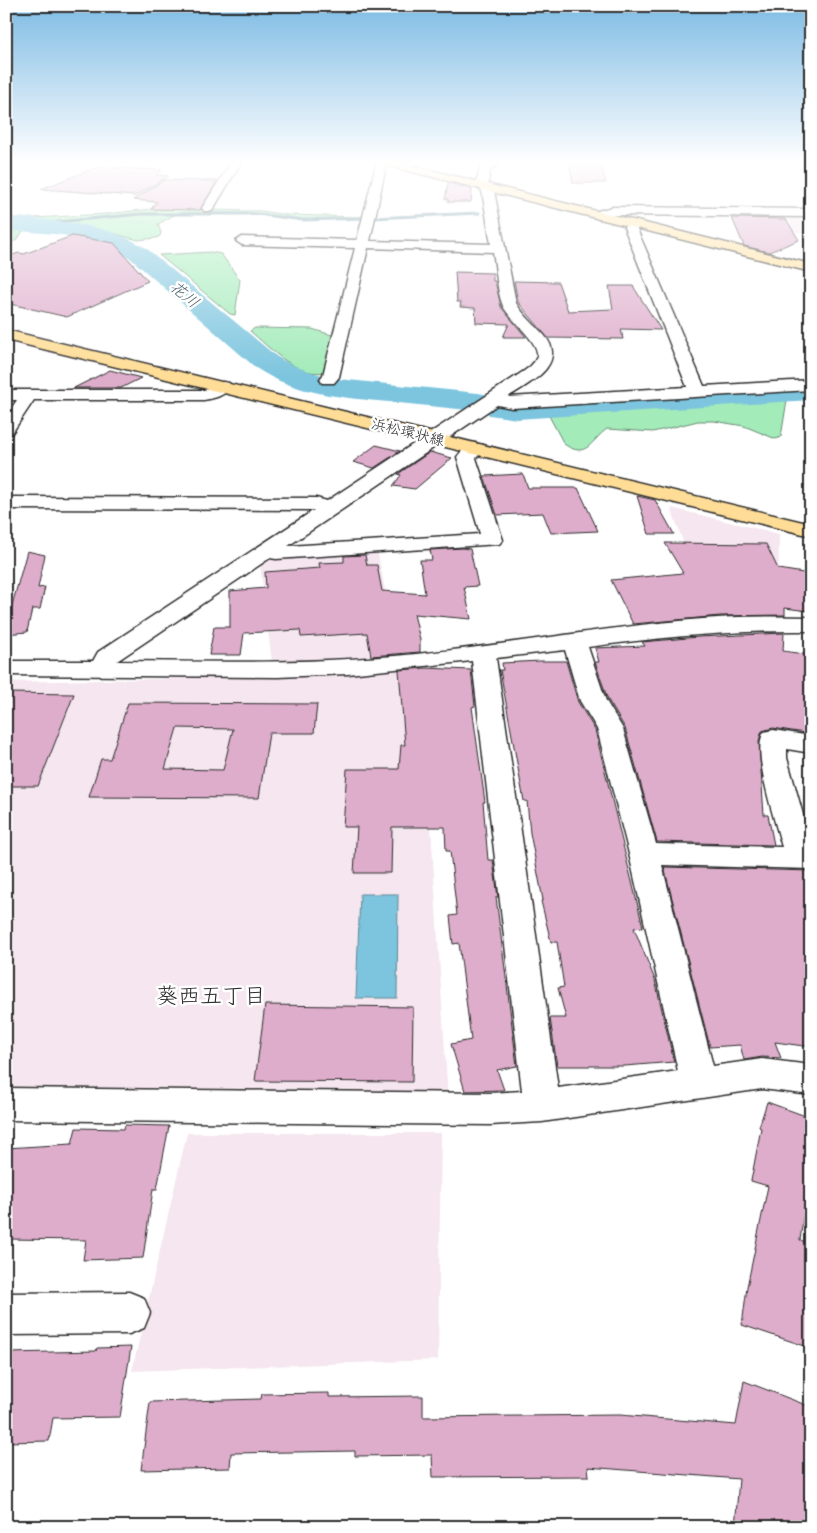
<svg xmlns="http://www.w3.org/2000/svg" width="817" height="1533" font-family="Caveat,'Klee One',sans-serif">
	<rect width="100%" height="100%" fill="#fff"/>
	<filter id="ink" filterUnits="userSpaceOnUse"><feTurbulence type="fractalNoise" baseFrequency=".02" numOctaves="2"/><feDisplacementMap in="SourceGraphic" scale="10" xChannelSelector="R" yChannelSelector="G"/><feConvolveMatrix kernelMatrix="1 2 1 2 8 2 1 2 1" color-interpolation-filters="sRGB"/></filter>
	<g filter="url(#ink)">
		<path fill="#f5e6ef" d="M785 214H811V233H796Z
			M671 508 779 534 778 617 712 619 695 590 700 589Z
			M377 549 398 657 272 663 260 564 272 555Z
			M421 668 448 1099 6 1095V682L350 675Z
			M187 1133H441L438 1360 132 1371Z"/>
		<path fill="#a3ebb9" stroke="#678b72" d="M152 209 261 211 288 215 362 217 303 220 252 213H178L158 224 161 233 160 236 156 238 138 240 100 230 16 219 105 214Z
			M6 225 20 227 23 231 17 240 6 245Z
			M211 252 221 254 240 280 235 315 230 314 159 255Z
			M255 328 312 329 332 335 334 339 325 372C297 378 269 347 250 331Z
			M778 397 787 400 781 437 776 439 744 426 714 421H698L653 432 607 429C591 440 587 460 564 444L548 414 553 411Z"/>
		<path fill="#7dc5de" stroke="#5c8796" d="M360 894H398L397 998H356Z"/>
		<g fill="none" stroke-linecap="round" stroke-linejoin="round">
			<path stroke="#5c8796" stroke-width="3" d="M373 218 479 213
				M46 223 141 214H257L303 220 364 218
				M23 225 31 224"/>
			<path fill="#7dc5de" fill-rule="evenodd" d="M6 216C54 221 104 222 146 248L276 356C295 368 316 374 338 379L478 393 489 395 492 401 500 399 517 401 811 382V400L517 419 489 415 485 409 478 411C448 408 419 405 389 402 344 398 294 394 256 368L130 258C93 233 49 234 6 230Z"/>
		</g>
		<path fill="#deadcb" stroke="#2b2b2b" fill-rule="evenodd" d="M569 161H600L606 183H573Z
			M98 167 162 170 156 175 169 176 135 196 41 189Z
			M164 180 217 181 200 210 151 209 157 202 133 200Z
			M448 183 472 189 471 202H448V199H445Z
			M732 218 786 219 799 240 769 252 744 246Z
			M72 236 114 243 148 281 67 317 6 303V257L19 253 24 254Z
			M455 272 493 273V281H495L501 307 526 337H503L509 324 476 323 475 308 460 307 461 302H457Z
			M514 281 558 282 568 311 613 309 609 286H633L661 330 621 329 623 339 548 338 518 302Z
			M110 370 141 378 121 388H74Z
			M376 445 400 451 374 468 353 462Z
			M430 452 452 458 415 489 393 486 401 475 398 474Z
			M523 474 528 488H578L598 531 551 533 543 513 497 515 484 476Z
			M637 496 655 500 674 534H649Z
			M665 543 766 544 778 569 810 574 808 611 785 608V615L720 616 633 624 611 580 683 573Z
			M462 548 470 549 478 586 464 587 471 619 414 614 420 640V652L371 656 367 633 301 637 300 630 244 633 241 655H209L214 627H230V591L266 588 265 572 320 568 319 563 344 562V556L365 555 367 565H377L382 591 425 594 420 560H432L430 550Z
			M27 551 45 555 38 588 45 587 40 609H32L27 632 6 634V627Z
			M784 633 783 651 811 655V734L773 728 762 731 759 741 764 815H768L774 845 657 842 625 728 608 700 595 662H599L595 648 645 646 642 642 699 637Z
			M540 661H566L578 702 595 730 643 927 634 928 655 980 674 1062 625 1066H557L550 1018H566L558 988 564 987 557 942H551L541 901 543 900 530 833 527 801H524L500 670H503L502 663Z
			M426 668 471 670 475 706 472 707 485 802H483L488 860H493L498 897H496L517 1066 497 1070 504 1090 465 1091 451 1044 471 1040 459 943 453 944 450 916 457 915 450 851H446L445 827H392L391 873H354L357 827H343L347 769H399L401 745H405L399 670Z
			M6 693 74 694 38 786H6Z
			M128 703 317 704 314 733H269L259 798 89 797 101 759H110ZM177 728 233 729 223 770 165 769Z
			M664 867 811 871V952L805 951 809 1015H811V1047L775 1042 781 1058 762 1057 744 1060 740 1045 710 1047Z
			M265 1005 413 1007 412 1082 255 1081Z
			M767 1102 811 1118V1201L806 1199 800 1240 811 1244V1348L742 1325 747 1287 768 1186 751 1181 761 1128 759 1127Z
			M125 1125 169 1126 157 1189H153L143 1258 83 1260 86 1240 6 1239V1148L72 1144 76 1128 124 1129Z
			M131 1347 120 1417 53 1418 49 1441 6 1442V1362L8 1353 96 1351 97 1348Z
			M744 1381 811 1407V1455L805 1498 811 1499V1527H735L739 1479 588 1467 589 1476 433 1477 432 1455 355 1456V1451L231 1453 230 1468 141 1470 150 1402 261 1399 262 1394 329 1393V1397L423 1396V1417L620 1415 736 1425Z"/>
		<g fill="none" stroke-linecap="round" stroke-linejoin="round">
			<g stroke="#2b2b2b" stroke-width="3">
				<path id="minor" d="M232 161H242L212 211H204L202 208Z
					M377 161H387L370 241 491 244 482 191 476 183 481 166 490 161H503L490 170 488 183 494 191 516 303C524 316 534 324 544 335 569 364 530 383 508 397L687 387 624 227 626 224 637 221 643 225 637 229 704 386 811 380V390L512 408 497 405 288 546 480 534 457 457C463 448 471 442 483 445L485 449 476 458 503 540 499 544 276 559 270 558 117 661C217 662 316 664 416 654 507 645 598 628 690 620 730 616 770 616 811 617V631C734 630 664 637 588 647L606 701 623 729 656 844 782 847C776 823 751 751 764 732L773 730 811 736V753L787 749V758L811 843V869L662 865 713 1066 762 1059 811 1065V1095L762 1089 542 1122 490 1125 6 1120V1088L490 1093 522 1091 472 661 348 674 278 677 6 675V661H93L98 652 314 510 6 509V497L316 498 327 501 521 373C527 369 535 364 537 356 540 342 510 320 503 306 497 292 496 267 493 252L368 248 339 377 334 383H322L320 379 323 375 355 248 242 245 236 241 242 237 357 240ZM565 650 580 701 597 729 629 854 678 1071 558 1088 496 658Z
					M612 207 811 209V217L613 215 598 219 592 215 594 212Z
					M223 382 229 383 231 387C225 396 214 398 204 400H34L12 433 6 434V416L17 400H6V390H204Z
					M129 1292 144 1298 150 1313 144 1328 129 1334 6 1335V1293Z"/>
			</g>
			<g stroke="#2b2b2b" stroke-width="3">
				<path id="major" d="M376 161H394L811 264V272L377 163Z
					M6 330 811 524V536L6 340Z"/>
			</g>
			<use href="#minor" fill="#fff" fill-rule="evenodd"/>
			<use href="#major" fill="#ffdd96" fill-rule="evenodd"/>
		</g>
	</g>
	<linearGradient id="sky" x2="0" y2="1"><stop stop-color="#7dbbe4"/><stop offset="0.43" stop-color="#fff"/><stop offset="1" stop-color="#fff" stop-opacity="0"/></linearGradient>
	<rect width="817" height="376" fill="url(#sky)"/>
	<g text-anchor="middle" stroke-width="5" stroke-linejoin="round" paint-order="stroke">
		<g font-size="15" fill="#2b2b2b" stroke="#fff">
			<text transform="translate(408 432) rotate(14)" y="5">浜松環状線</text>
		</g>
		<g font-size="16" font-style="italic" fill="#48616a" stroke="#fff">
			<text transform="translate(185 294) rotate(40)" y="6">花川</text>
		</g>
		<g font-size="22" fill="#2b2b2b" stroke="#fff">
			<text x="211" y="1003">葵西五丁目</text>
		</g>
	</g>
	<rect width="817" height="1533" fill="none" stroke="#fff" stroke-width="25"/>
	<rect x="12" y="12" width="792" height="1508" fill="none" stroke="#2b2b2b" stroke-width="2" filter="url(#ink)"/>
</svg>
